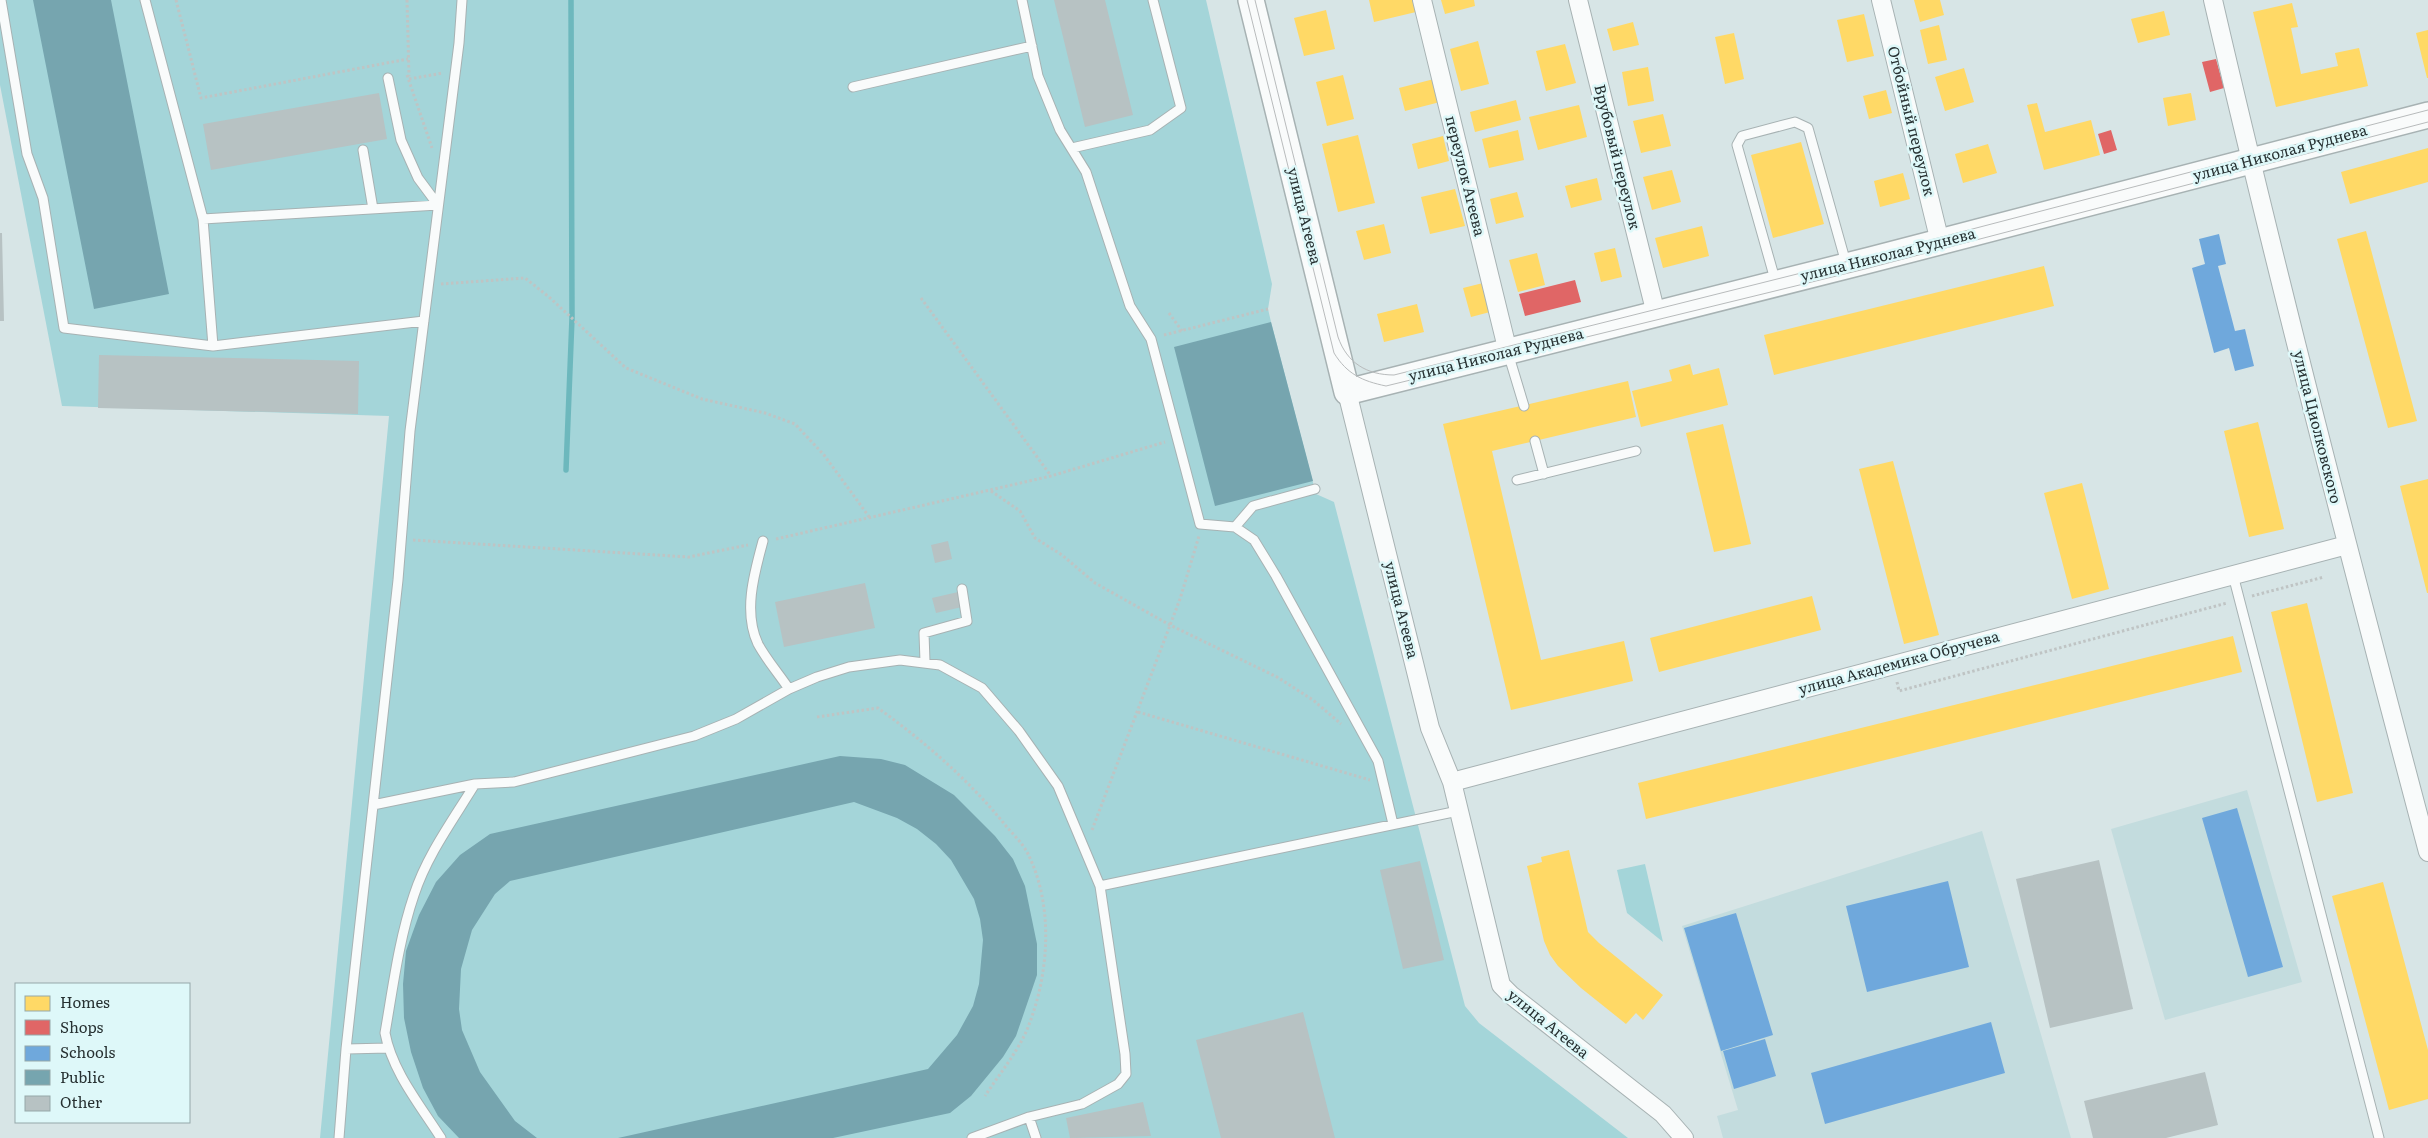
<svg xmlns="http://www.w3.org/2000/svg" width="2428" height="1138" font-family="Literata,serif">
	<rect width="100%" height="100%" fill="#d7e5e6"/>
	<path fill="#c3dcde" d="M2247 790 2302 982 2165 1020 2111 829Z
		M1982 831 2071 1138H1723L1717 1116 1738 1110 1682 926Z"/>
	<path fill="#a4d5d9" d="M0 0H1206L1272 284 1268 309 1271 322 1316 494 1334 502 1465 1006 1479 1023 1628 1138H320L389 416 62 406 0 85Z
		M1645 864 1663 942 1627 913 1617 870Z"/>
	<path fill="#ffd966" d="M1369 0H1413L1416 12 1374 22Z
		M1441 0H1474L1475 6 1445 14Z
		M1914 0H1940L1944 15 1920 22Z
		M2292 3 2298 27 2291 28 2301 74 2338 66 2335 53 2359 48 2368 86 2276 107 2253 12Z
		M1326 10 1335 49 1304 56 1294 18Z
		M2164 11 2170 35 2138 43 2131 19Z
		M1864 14 1874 56 1847 62 1837 20Z
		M1633 22 1639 45 1613 51 1607 29Z
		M1939 25 1947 60 1928 64 1920 30Z
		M2428 30V78H2427L2416 33Z
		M1734 33 1744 79 1725 84 1715 37Z
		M1478 41 1489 84 1461 91 1450 49Z
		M1565 44 1576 83 1546 91 1536 51Z
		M1648 67 1654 101 1628 106 1622 72Z
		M1964 68 1974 102 1945 111 1935 77Z
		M1343 75 1354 119 1327 126 1316 82Z
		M1434 79 1440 102 1405 111 1399 88Z
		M1886 90 1892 113 1869 119 1863 96Z
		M2191 93 2196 120 2168 126 2163 98Z
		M1516 100 1521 120 1475 132 1470 112Z
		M2037 103 2045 132 2091 120 2100 155 2044 170 2027 105Z
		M1579 105 1587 137 1538 150 1529 117Z
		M1663 114 1671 146 1641 153 1633 121Z
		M1518 130 1524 160 1489 168 1482 139Z
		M1358 135 1375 203 1338 212 1322 144Z
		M1443 136 1449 161 1418 169 1412 144Z
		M1801 142 1824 224 1773 238 1751 155Z
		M1988 144 1997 173 1963 183 1955 154Z
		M2428 148V182L2350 204 2341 172Z
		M1672 170 1681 202 1652 210 1643 177Z
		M1903 173 1910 199 1880 207 1874 181Z
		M1597 178 1602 200 1571 208 1565 186Z
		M1455 189 1465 226 1430 234 1421 197Z
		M1517 192 1524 217 1496 224 1490 199Z
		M1384 224 1391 253 1364 260 1356 231Z
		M1702 226 1709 256 1663 268 1655 238Z
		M2366 231 2417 421 2388 428 2337 239Z
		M1615 248 1622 277 1601 282 1594 253Z
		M1537 253 1545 285 1518 292 1509 260Z
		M2044 266 2054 306 1774 375 1764 335Z
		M1483 283 1490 312 1471 317 1463 288Z
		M1417 304 1424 332 1384 342 1377 314Z
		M1690 364 1693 375 1719 368 1728 405 1641 427 1632 391 1672 381 1669 370Z
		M1628 381 1636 417 1492 451 1541 660 1624 641 1633 681 1511 710 1443 424Z
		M2258 422 2284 529 2249 537 2224 431Z
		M1723 424 1751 544 1714 552 1686 433Z
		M1893 461 1939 635 1904 644 1859 469Z
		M2428 479V593H2427L2400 486Z
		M2082 483 2109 589 2072 599 2044 493Z
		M1812 596 1821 630 1659 672 1650 638Z
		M2307 603 2353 793 2317 802 2271 612Z
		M2233 636 2242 672 1646 819 1638 783Z
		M1569 850 1588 932 1599 943 1663 995 1643 1020 1636 1013 1626 1024 1581 988 1558 966 1550 955 1544 941 1527 866 1542 862 1541 857Z
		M2383 882 2428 1050V1099L2389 1110 2332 896Z"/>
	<path fill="#e06666" d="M2216 59 2224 88 2210 92 2202 62Z
		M2111 130 2117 150 2104 154 2098 134Z
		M1575 280 1581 302 1525 316 1519 294Z"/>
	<path fill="#6fa8dc" d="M2219 234 2226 264 2218 266 2235 331 2245 329 2254 366 2235 371 2229 348 2214 353 2192 268 2205 264 2199 239Z
		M2237 808 2283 967 2248 977 2202 818Z
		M1948 881 1969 967 1867 992 1846 906Z
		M1736 913 1773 1035 1721 1051 1684 928Z
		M1991 1022 2005 1073 1825 1124 1811 1073Z
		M1765 1039 1776 1076 1734 1089 1723 1051Z"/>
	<path fill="#76a5af" d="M33 0H111L169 294 94 309Z
		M1271 322 1313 481 1215 506 1174 347Z
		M840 756 881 759 905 765 954 795 995 836 1013 859 1025 886 1037 944V975L1016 1036 1003 1057 971 1096 950 1113 833 1138H618L928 1069 957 1035 973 1006 979 984 983 940 980 919 974 899 951 860 936 844 917 829 897 818 854 802 510 881 495 894 472 930 461 969 459 1009 462 1030 480 1072 515 1121 537 1138H459L438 1116 423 1088 411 1052 404 1018 403 984 406 951 419 915 436 882 460 855 490 834Z"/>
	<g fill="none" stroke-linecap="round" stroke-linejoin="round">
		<path stroke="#6db8bd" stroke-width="5.5" d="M566 470 572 318 571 0"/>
	</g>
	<path fill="#b7c2c3" d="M1054 0H1105L1133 115 1085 127Z
		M379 93 387 139 211 170 203 124Z
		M0 233H2L4 321H0Z
		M99 355 359 361 358 414 98 408Z
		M948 541 952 559 935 563 931 545Z
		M865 583 875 628 784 647 775 602Z
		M958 592 962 607 936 613 932 598Z
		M2099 860 2133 1009 2050 1028 2016 879Z
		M1420 861 1444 960 1403 969 1380 870Z
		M1303 1012 1335 1138H1221L1196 1040Z
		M2205 1072 2218 1125 2166 1138H2093L2084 1101Z
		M1143 1102 1151 1136 1070 1138 1066 1118Z"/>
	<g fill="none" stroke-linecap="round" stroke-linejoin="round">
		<g stroke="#a7b2b3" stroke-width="11">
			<path id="lane" d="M1 0 27 154 43 198 64 328 213 346 424 321
				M145 0 203 219 438 205
				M1022 0 1038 76 1060 130 1086 172 1130 306 1151 339 1200 524 1235 527 1254 540 1276 576 1378 761 1393 824
				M388 78 401 140 418 178 438 205
				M853 87 1032 46
				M1072 148 1150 130 1181 108 1153 0
				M363 150 373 209
				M203 219 213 346
				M1776 283 1737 145 1742 136 1795 122 1808 128 1846 263
				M1508 353 1524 406
				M1535 441 1544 474
				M1517 480 1636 451
				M1235 527 1253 506 1315 489
				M763 541C754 574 743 612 758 644 766 659 779 674 789 689
				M2233 575 2379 1138
				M925 662 924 633 967 621 962 589
				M373 805 475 784 514 782 694 736 736 719 789 689 817 677 849 667 900 660 940 665 982 688 1019 731 1058 786 1100 886 1125 1054 1126 1074 1118 1084 1082 1104 1029 1117 972 1138
				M1100 886 1458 811
				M346 1049 388 1048
				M1029 1117 1036 1138
				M339 1138 346 1049 398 580 410 431 459 43 462 0
				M441 1138C420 1105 392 1071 385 1033 393 987 399 939 414 895 427 855 453 820 475 784"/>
		</g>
		<g stroke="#a7b2b3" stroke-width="20">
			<path id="street" d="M1422 0 1508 352
				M1578 0 1656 314
				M1881 0 1940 242
				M2213 0C2279 285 2353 569 2428 852
				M1347 392 1430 728 1452 782 1501 985 1511 995 1663 1114 1684 1138
				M1452 782 2347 545"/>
		</g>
		<g stroke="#a7b2b3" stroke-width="28">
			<path id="secondary" d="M1251 0 1347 392 1870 260 2428 115"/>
		</g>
		<path stroke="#bfc4c4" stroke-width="3" stroke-dasharray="2.5 2.5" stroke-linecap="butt" d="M176 0 201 98 408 59
			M407 0 409 76
			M407 75 432 148
			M409 79 443 73
			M441 284 525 278 549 297 626 368 702 399 765 413 795 424 824 455 870 518
			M921 298 1051 476
			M1169 313 1182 331
			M1164 335 1268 309
			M991 491 1020 511 1035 538 1062 555 1095 583 1170 625 1277 677 1313 700 1341 724
			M776 539 1051 476 1165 442
			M413 540 689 557 748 545
			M2252 596 2324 577
			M1897 682 1899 691 2227 603
			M1138 712 1370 780
			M817 717 878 708C925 742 969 780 1006 826 1013 834 1022 843 1027 852 1055 906 1049 978 1026 1032 1016 1054 998 1076 985 1096
			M1092 830 1180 599 1199 536"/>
		<use href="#lane" stroke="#f9fbfb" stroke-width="9"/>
		<use href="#street" stroke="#f9fbfb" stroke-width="18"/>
		<use href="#secondary" stroke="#f9fbfb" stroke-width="25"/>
		<path stroke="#b8bbbc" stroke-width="1" d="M1247 0 1334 353C1347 374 1362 381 1386 386L1865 269 2428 122
			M1255 0 1338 337C1347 363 1367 375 1394 375L1869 256 2428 110"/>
	</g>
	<g text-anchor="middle" stroke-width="5" stroke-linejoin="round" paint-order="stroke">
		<g font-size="15" fill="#273132" stroke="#def8f9">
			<text transform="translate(1911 121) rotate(76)" y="5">Отбойный переулок</text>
			<text transform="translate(2280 153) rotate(-15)" y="5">улица Николая Руднева</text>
			<text transform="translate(1617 157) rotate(76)" y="5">Врубовый переулок</text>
			<text transform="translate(1465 176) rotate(76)" y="5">переулок Агеева</text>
			<text transform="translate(1304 216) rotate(76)" y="5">улица Агеева</text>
			<text transform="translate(1888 255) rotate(-14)" y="5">улица Николая Руднева</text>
			<text transform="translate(1496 355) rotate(-14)" y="5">улица Николая Руднева</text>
			<text transform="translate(2317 427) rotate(76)" y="5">улица Циолковского</text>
			<text transform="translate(1401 610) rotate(76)" y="5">улица Агеева</text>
			<text transform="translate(1899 663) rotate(-15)" y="5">улица Академика Обручева</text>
			<text transform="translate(1548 1024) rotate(39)" y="5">улица Агеева</text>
		</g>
	</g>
	<rect x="15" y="983" width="175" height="140" fill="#def8f9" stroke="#95a8a9"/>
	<rect x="25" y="996" width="25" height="15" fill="#ffd966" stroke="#95a8a9"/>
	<text x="60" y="1008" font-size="15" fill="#273132">Homes</text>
	<rect x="25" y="1020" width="25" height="15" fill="#e06666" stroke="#95a8a9"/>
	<text x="60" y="1033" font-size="15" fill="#273132">Shops</text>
	<rect x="25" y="1046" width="25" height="15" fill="#6fa8dc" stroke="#95a8a9"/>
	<text x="60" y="1058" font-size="15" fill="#273132">Schools</text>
	<rect x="25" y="1070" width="25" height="15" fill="#76a5af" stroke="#95a8a9"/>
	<text x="60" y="1083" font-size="15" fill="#273132">Public</text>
	<rect x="25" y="1096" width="25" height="15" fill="#b7c2c3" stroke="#95a8a9"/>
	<text x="60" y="1108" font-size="15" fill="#273132">Other</text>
</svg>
